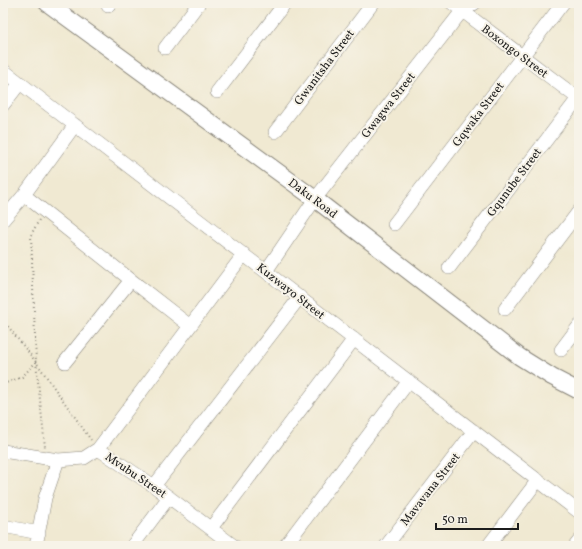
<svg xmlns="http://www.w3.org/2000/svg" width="582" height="549" font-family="Vollkorn,serif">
	<rect width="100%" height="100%" fill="#f7f3e8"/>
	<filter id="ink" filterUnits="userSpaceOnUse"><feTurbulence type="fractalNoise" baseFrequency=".025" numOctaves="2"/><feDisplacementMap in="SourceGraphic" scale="8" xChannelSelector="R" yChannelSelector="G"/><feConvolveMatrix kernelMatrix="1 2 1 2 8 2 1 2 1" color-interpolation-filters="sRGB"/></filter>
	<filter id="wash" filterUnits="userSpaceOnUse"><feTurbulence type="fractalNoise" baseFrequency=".012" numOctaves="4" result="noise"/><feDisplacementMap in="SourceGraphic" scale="16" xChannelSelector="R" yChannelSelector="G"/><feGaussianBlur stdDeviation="0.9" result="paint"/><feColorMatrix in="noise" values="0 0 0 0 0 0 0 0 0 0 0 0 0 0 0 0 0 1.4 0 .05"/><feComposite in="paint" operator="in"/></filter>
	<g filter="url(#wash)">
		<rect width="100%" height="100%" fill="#f0e9d2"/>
	</g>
	<g filter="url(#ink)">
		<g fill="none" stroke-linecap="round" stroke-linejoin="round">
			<g stroke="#868277" stroke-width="14">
				<path id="minor" d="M452 3 579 99
					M108 6 110 3
					M165 48 199 3
					M3 70 579 512
					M217 92 285 3
					M3 105 20 83
					M75 125 24 195 131 280 190 326
					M275 132 373 3
					M3 220 24 195
					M394 224 563 3
					M449 268 579 97
					M266 271 315 199 462 11 475 3
					M505 309 579 211
					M561 350 579 326
					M65 362 131 280
					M98 449 244 254
					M3 451 58 460 84 458 98 449 154 486 234 546
					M154 486 300 297
					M3 526 39 533
					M211 528 354 339
					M133 545 169 497
					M36 546 45 498 58 460
					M285 546 409 381
					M386 546 474 431
					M488 546 538 480
					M575 546 579 541"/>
			</g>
			<g stroke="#868277" stroke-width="18">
				<path id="major" d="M47 3 315 199 520 357 552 377 579 391"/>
			</g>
			<path stroke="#868277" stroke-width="2" stroke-dasharray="1 3" stroke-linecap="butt" d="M39 220 31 235 36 362 45 447
				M3 320 36 362 91 440
				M3 384 22 377 36 362"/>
			<use href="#minor" stroke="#fff" stroke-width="13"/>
			<use href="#major" stroke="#fff" stroke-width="16"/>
		</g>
	</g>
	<g text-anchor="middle" stroke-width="4" stroke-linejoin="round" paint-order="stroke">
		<g font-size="12" fill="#1c1c1c" stroke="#f7f3e8">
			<text transform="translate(515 51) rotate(37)" y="4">Boxongo Street</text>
			<text transform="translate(324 67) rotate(-53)" y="4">Gwanitsha Street</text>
			<text transform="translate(388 105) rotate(-52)" y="4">Gwagwa Street</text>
			<text transform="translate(478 114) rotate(-53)" y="4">Gqwaka Street</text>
			<text transform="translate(514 182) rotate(-53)" y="4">Gqunube Street</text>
			<text transform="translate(313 198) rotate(37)" y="4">Daku Road</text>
			<text transform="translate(291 291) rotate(38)" y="4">Kuzwayo Street</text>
			<text transform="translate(136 475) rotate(34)" y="4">Mvubu Street</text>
			<text transform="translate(430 489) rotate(-52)" y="4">Mavavana Street</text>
		</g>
	</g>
	<rect width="582" height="549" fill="none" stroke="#f7f3e8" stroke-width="16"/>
	<path d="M436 523v6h82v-6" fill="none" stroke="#1c1c1c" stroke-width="2"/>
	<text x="442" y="523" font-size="12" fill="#1c1c1c" stroke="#f7f3e8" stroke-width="3" paint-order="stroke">50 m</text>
</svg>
